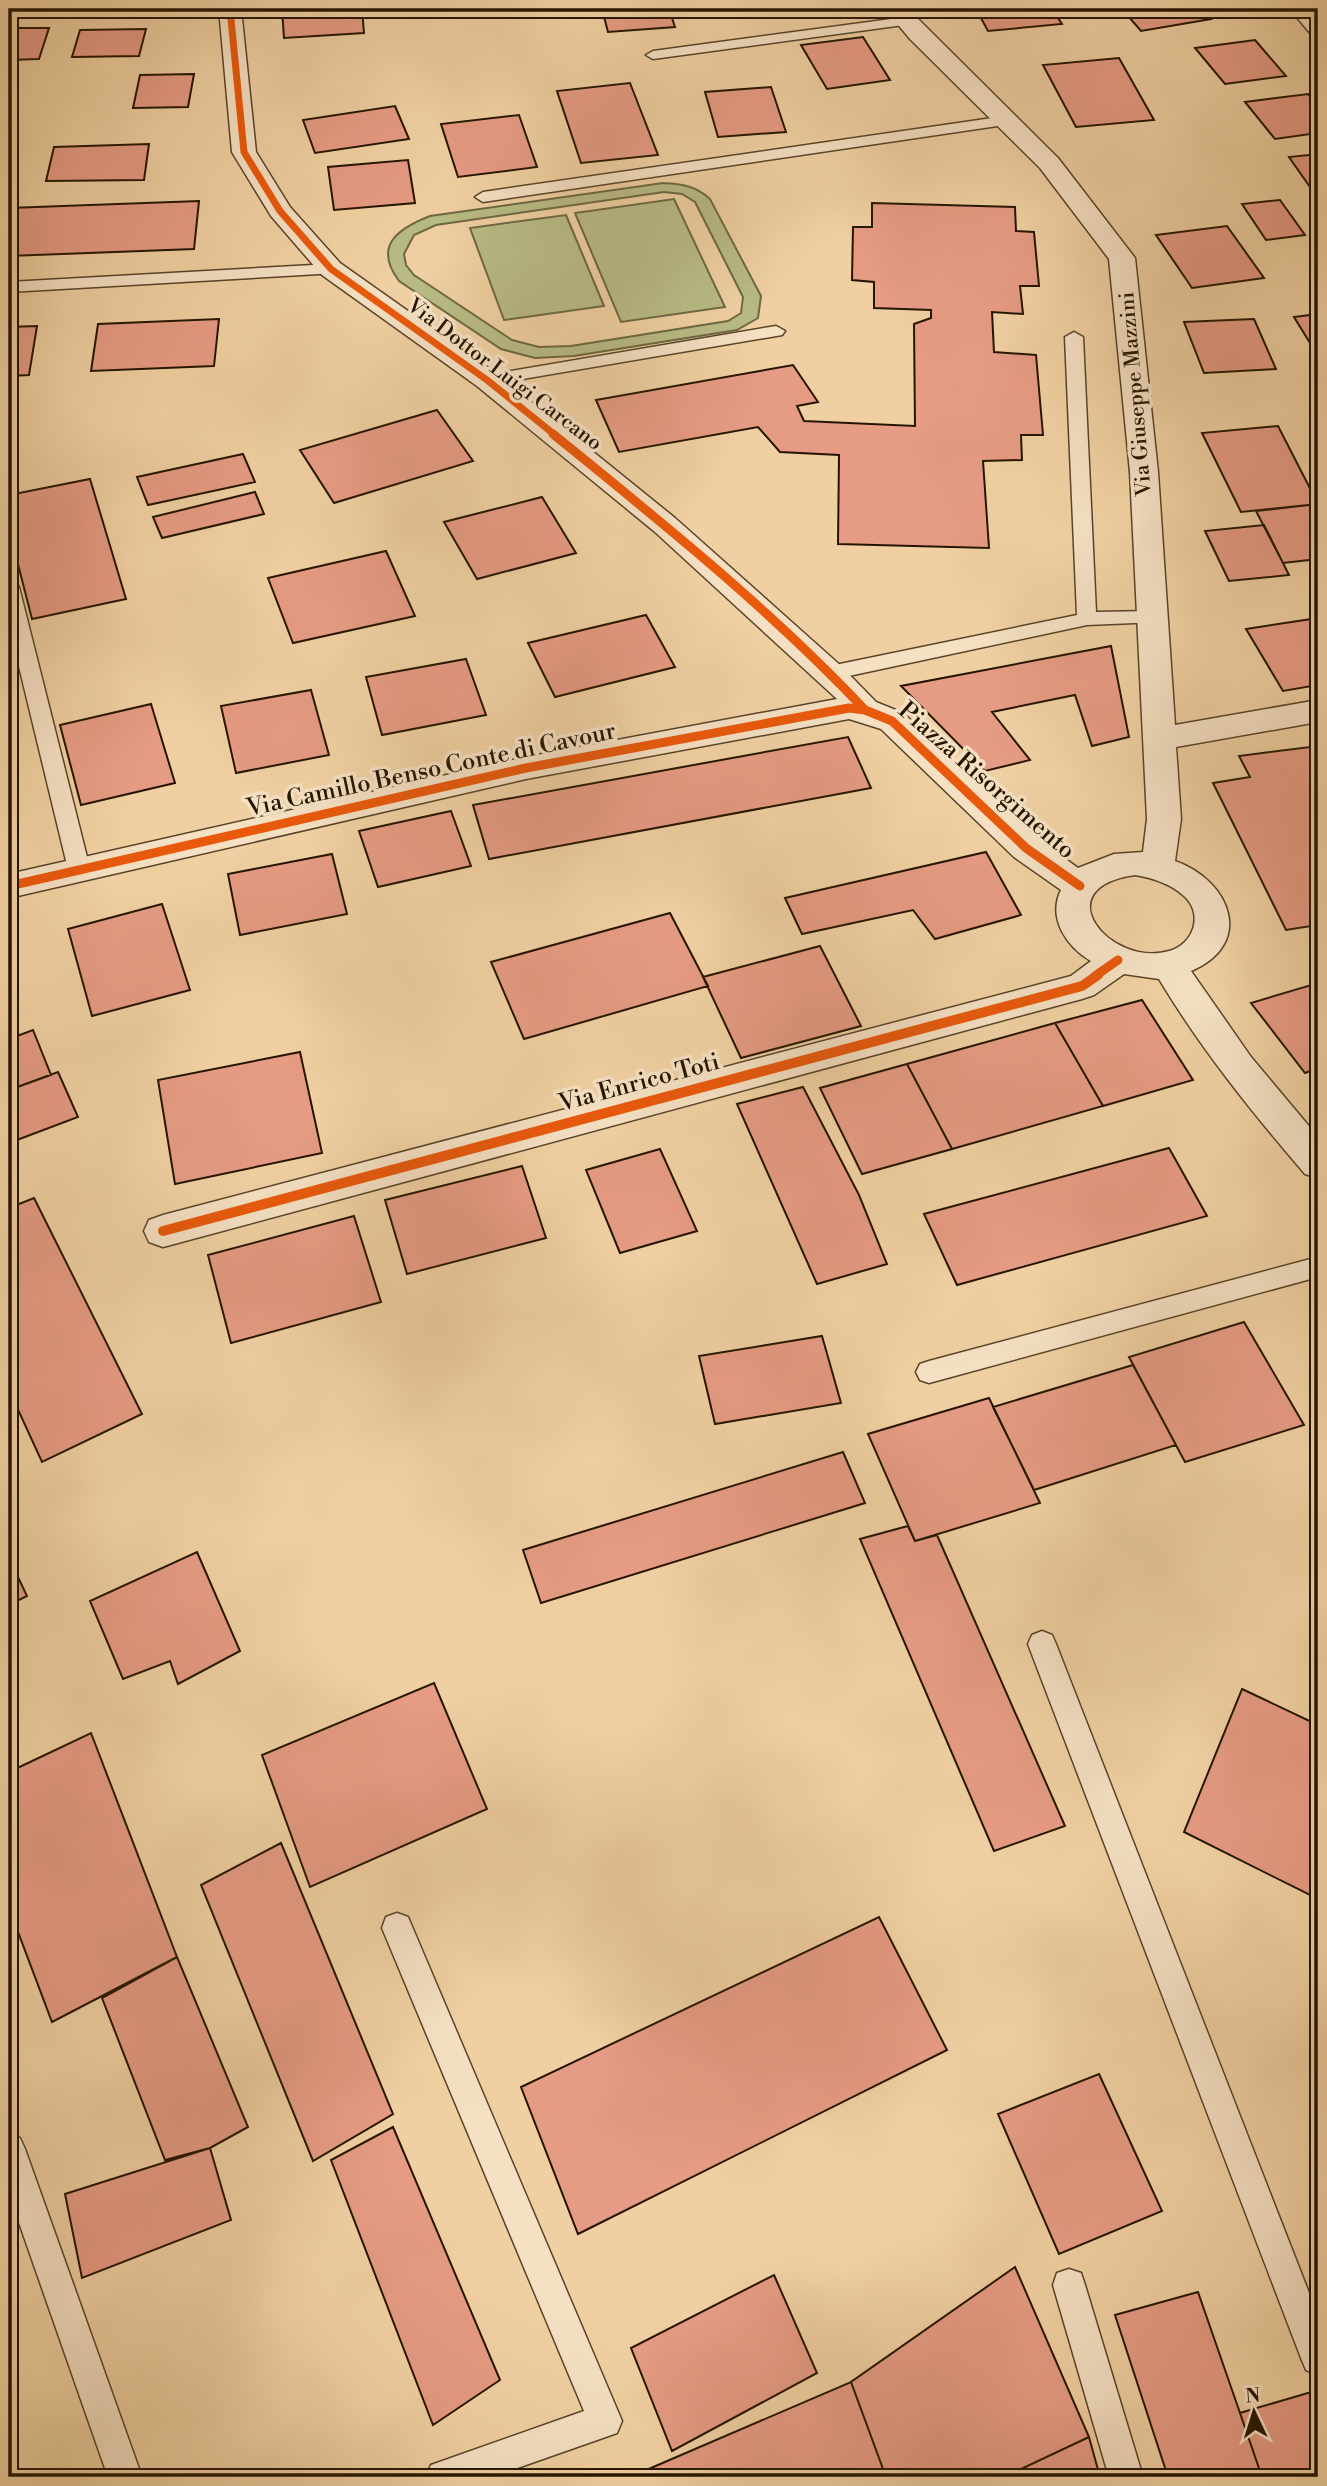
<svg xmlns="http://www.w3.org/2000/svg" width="1327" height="2486" font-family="'Libre Bodoni',serif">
	<rect width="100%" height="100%" fill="#f0d0a2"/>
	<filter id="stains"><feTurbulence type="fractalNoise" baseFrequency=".00286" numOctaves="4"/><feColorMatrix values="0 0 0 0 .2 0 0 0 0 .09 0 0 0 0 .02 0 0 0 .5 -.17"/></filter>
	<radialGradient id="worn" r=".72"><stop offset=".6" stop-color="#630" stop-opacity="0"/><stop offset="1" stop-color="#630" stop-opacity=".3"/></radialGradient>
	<path fill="#b8bb85" stroke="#6e6842" stroke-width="2" fill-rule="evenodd" d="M663 183C682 184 696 186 710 199L761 296 758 318 737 330 574 356 535 358 501 349 399 281C373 246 397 229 430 216ZM664 192 682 194 695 202 743 297 741 313 728 321 571 346 539 347 512 340 414 275 406 265 404 254 414 235 436 225Z
		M674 199 725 307 621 322 575 213Z
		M566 215 604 306 504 320 470 228Z"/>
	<path fill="#e69b84" stroke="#251500" stroke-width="2" d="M282 9H362L364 33 284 38Z
		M478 9H528L480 14Z
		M602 9H669L675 27 608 32Z
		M976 9H1052L1062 24 988 31Z
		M1122 9H1201L1211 19 1141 31Z
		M9 28H49L39 59 9 60Z
		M146 29 139 56 72 57 80 30Z
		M863 37 890 80 827 89 801 45Z
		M1255 40 1286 76 1225 84 1195 48Z
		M1119 58 1154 120 1076 127 1043 65Z
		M194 74 188 107 133 108 140 75Z
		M630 83 658 155 581 163 557 91Z
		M771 87 786 132 718 137 705 92Z
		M1308 94 1318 106V133L1275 139 1245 102Z
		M395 106 409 139 315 153 303 120Z
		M519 115 537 167 458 177 441 124Z
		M149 144 144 180 46 181 54 147Z
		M1318 154V197H1317L1289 157Z
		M408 160 415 203 334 210 328 167Z
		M1280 200 1305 235 1266 240 1242 204Z
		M199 201 194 249 9 256V208Z
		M872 203 1015 207 1016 231 1034 232 1039 286H1020L1023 314 992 312 994 352 1036 355 1043 435H1021L1022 460 983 461 989 548 838 544 839 455 780 452 758 427 619 452 596 400 793 365 818 402 797 406 804 421 915 426 914 324 931 318V310L874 308V282L852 280 853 227H872Z
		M1227 226 1264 278 1192 288 1156 235Z
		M1318 314V356L1294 317Z
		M219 319 214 366 91 371 98 324Z
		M1254 319 1276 369 1204 373 1184 322Z
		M37 326 29 375 9 376V327Z
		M437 410 473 461 334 503 300 450Z
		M1278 426 1318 504 1241 512 1202 433Z
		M243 454 255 482 148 505 137 477Z
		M90 479 126 599 32 619 9 529V495Z
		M255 492 264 514 162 538 153 517Z
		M542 497 576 553 477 579 444 522Z
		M1318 504V559L1283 563 1256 511Z
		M1264 525 1289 575 1229 581 1205 531Z
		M386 551 415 616 293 643 268 578Z
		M646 615 675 667 555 697 528 643Z
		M1318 618V685L1283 691 1246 629Z
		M1111 646 1129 737 1092 746 1075 695 992 712 1030 760 985 771 901 686Z
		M466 659 486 715 382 735 366 677Z
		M311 690 329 755 236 773 221 706Z
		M151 704 175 783 81 805 60 725Z
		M848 737 871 788 489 859 473 805Z
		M1310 747 1318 763V810H1313L1318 820V925L1286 930 1213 783 1250 777 1239 756Z
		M451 811 471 866 378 887 359 831Z
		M986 852 1021 915 935 939 913 910 802 934 785 898Z
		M332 854 347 914 240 935 228 874Z
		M162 904 190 990 92 1016 68 929Z
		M670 913 708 986 524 1039 491 962Z
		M820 946 861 1026 741 1058 703 977Z
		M1318 983V1068L1305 1073 1251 1003Z
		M1142 1000 1193 1080 1103 1106 1055 1023Z
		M1055 1023 1103 1106 952 1149 907 1064Z
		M33 1030 51 1075 9 1090V1039Z
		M300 1052 322 1153 175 1184 158 1080Z
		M907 1064 952 1149 862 1174 820 1088Z
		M58 1072 78 1117 9 1143V1090Z
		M803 1087 859 1195 887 1264 817 1284 737 1104Z
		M1169 1148 1207 1216 957 1285 924 1214Z
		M660 1149 697 1231 620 1253 586 1170Z
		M522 1166 546 1238 407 1274 385 1200Z
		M34 1198 142 1414 42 1462 9 1390V1208Z
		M354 1216 381 1302 231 1343 208 1255Z
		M1244 1322 1304 1425 1185 1462 1129 1357Z
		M822 1336 841 1403 715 1424 699 1356Z
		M1133 1365 1176 1445 1034 1490 993 1407Z
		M989 1398 1040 1503 915 1541 868 1434Z
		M843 1452 865 1503 541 1603 523 1550Z
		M908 1526 915 1541 937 1535 1065 1826 994 1851 860 1539Z
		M197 1552 240 1651 178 1684 170 1661 123 1679 90 1601Z
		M9 1558 27 1596 9 1605Z
		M434 1683 487 1809 310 1887 262 1755Z
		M1242 1689 1318 1725V1899L1184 1832Z
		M91 1733 177 1957 52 2022 9 1908V1772Z
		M281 1843 393 2114 313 2161 201 1885Z
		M879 1917 947 2050 578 2234 521 2087Z
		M177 1957 248 2127 210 2148 165 2160 102 1998Z
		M1099 2074 1162 2211 1059 2254 998 2114Z
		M393 2127 500 2380 433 2425 331 2160Z
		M210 2148 231 2220 82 2278 65 2194Z
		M1015 2267 1089 2437 1004 2477H886L851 2382Z
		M774 2275 817 2373 672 2451 631 2348Z
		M1198 2292 1240 2413 1262 2477H1168L1115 2315Z
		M851 2382 886 2477H630Z
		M1318 2390V2477H1262L1240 2413Z
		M1089 2437 1100 2477H1004Z"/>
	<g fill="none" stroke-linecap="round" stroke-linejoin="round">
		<g stroke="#584428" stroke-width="3">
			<path id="lane" d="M906 17 911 18 913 21 911 24 653 59 646 55 653 51Z
				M1006 116 1011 118 1014 121 1011 124 483 202 475 197 483 192Z
				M331 264 339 269 337 273 9 292V282Z
				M776 326 785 331 782 335 487 385 478 380 487 375Z
				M1074 332 1083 337 1096 612 1151 611 1158 612 1161 617 1158 622 1087 625 830 680 823 678 820 673 823 668 830 666 1077 615 1065 337Z
				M9 581 16 583 19 587 90 869 87 875 79 877 71 875 68 869 9 625Z
				M1318 1257V1277L929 1383 920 1380 916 1372 920 1364 929 1361Z
				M1042 1631 1052 1635 1056 1644 1318 2316V2375L1306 2370 1301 2358 1028 1644 1032 1635Z
				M397 1913 408 1917 622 2421 617 2433 492 2477H426L431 2465 584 2411 382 1928 386 1917Z
				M9 2133 20 2138 25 2149 142 2477H108L9 2194Z
				M1069 2269 1081 2273 1085 2285 1143 2477H1109L1053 2285 1057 2273Z"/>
		</g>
		<g stroke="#584428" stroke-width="3">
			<path id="street" d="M219 9H241L256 152 290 207 340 263 497 374 675 518 841 666 876 702 903 713 1038 839 1078 868 1114 854 1143 852 1147 819 1130 472 1109 259 1040 168 910 39 885 9H908L1058 158 1135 258 1158 472 1175 725 1318 700V722L1176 747 1181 819 1175 861C1231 881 1255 944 1191 971L1251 1057 1318 1137V1178L1305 1174C1252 1112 1201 1049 1159 979L1124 974 1094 995 1082 999 163 1247 149 1242 144 1231 149 1220 163 1215 1071 976 1091 961C1067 947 1047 918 1061 890L1014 857 881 729 849 719 526 779 9 898V874L526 757 837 699 655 532 477 386 322 275 271 216 232 152ZM1135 875C1153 878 1171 884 1184 896 1204 914 1194 944 1169 951 1111 968 1043 888 1135 875Z
				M1290 9H1313L1318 14V35L1310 33Z"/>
		</g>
		<use href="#lane" fill="#f5e0c3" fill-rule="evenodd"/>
		<use href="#street" fill="#f5e0c3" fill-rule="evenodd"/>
		<g stroke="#f5e0c3" stroke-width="10">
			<path id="cycleway-far2" d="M230 9 244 152 280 211 331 269 487 380 555 435"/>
		</g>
		<g stroke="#f5e0c3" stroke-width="12">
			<path id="cycleway-far1" d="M553 434C660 521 770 609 865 710
				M9 886 526 768 849 708 865 710 892 721 1026 848 1080 886
				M1095 976 1118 960"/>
		</g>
		<g stroke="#f5e0c3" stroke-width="15">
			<path id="cycleway" d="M163 1231 1082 986 1098 975"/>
		</g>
		<use href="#cycleway-far2" stroke="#e8590c" stroke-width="7"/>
		<use href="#cycleway-far1" stroke="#e8590c" stroke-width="9"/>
		<use href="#cycleway" stroke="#e8590c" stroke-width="10"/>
	</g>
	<g text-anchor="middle" stroke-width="7" stroke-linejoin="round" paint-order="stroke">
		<g font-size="21" fill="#251500" stroke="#f5e0c3">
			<text transform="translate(505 374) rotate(37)" y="7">Via Dottor Luigi Carcano</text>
			<text transform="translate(1135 394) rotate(-95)" y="7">Via Giuseppe Mazzini</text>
		</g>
		<g font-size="24" fill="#251500" stroke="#f5e0c3">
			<text transform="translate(431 769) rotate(-12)" y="8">Via Camillo Benso Conte di Cavour</text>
			<text transform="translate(987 780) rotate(41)" y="8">Piazza Risorgimento</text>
			<text transform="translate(639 1082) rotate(-15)" y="8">Via Enrico Toti</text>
		</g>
	</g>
	<rect width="1327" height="2486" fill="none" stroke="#f0d0a2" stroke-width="35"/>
	<rect x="10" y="10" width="1306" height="2465" fill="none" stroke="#251500" stroke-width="3.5"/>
	<rect x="18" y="18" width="1292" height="2451" fill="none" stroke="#251500" stroke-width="2"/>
	<g transform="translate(1254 2412) rotate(356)" stroke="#f5e0c3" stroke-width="5" paint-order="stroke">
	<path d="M0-5L12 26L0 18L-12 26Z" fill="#251500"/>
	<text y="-10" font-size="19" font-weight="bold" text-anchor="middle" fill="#251500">N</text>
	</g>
	<rect width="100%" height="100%" filter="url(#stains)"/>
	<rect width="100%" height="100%" fill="url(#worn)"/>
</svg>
